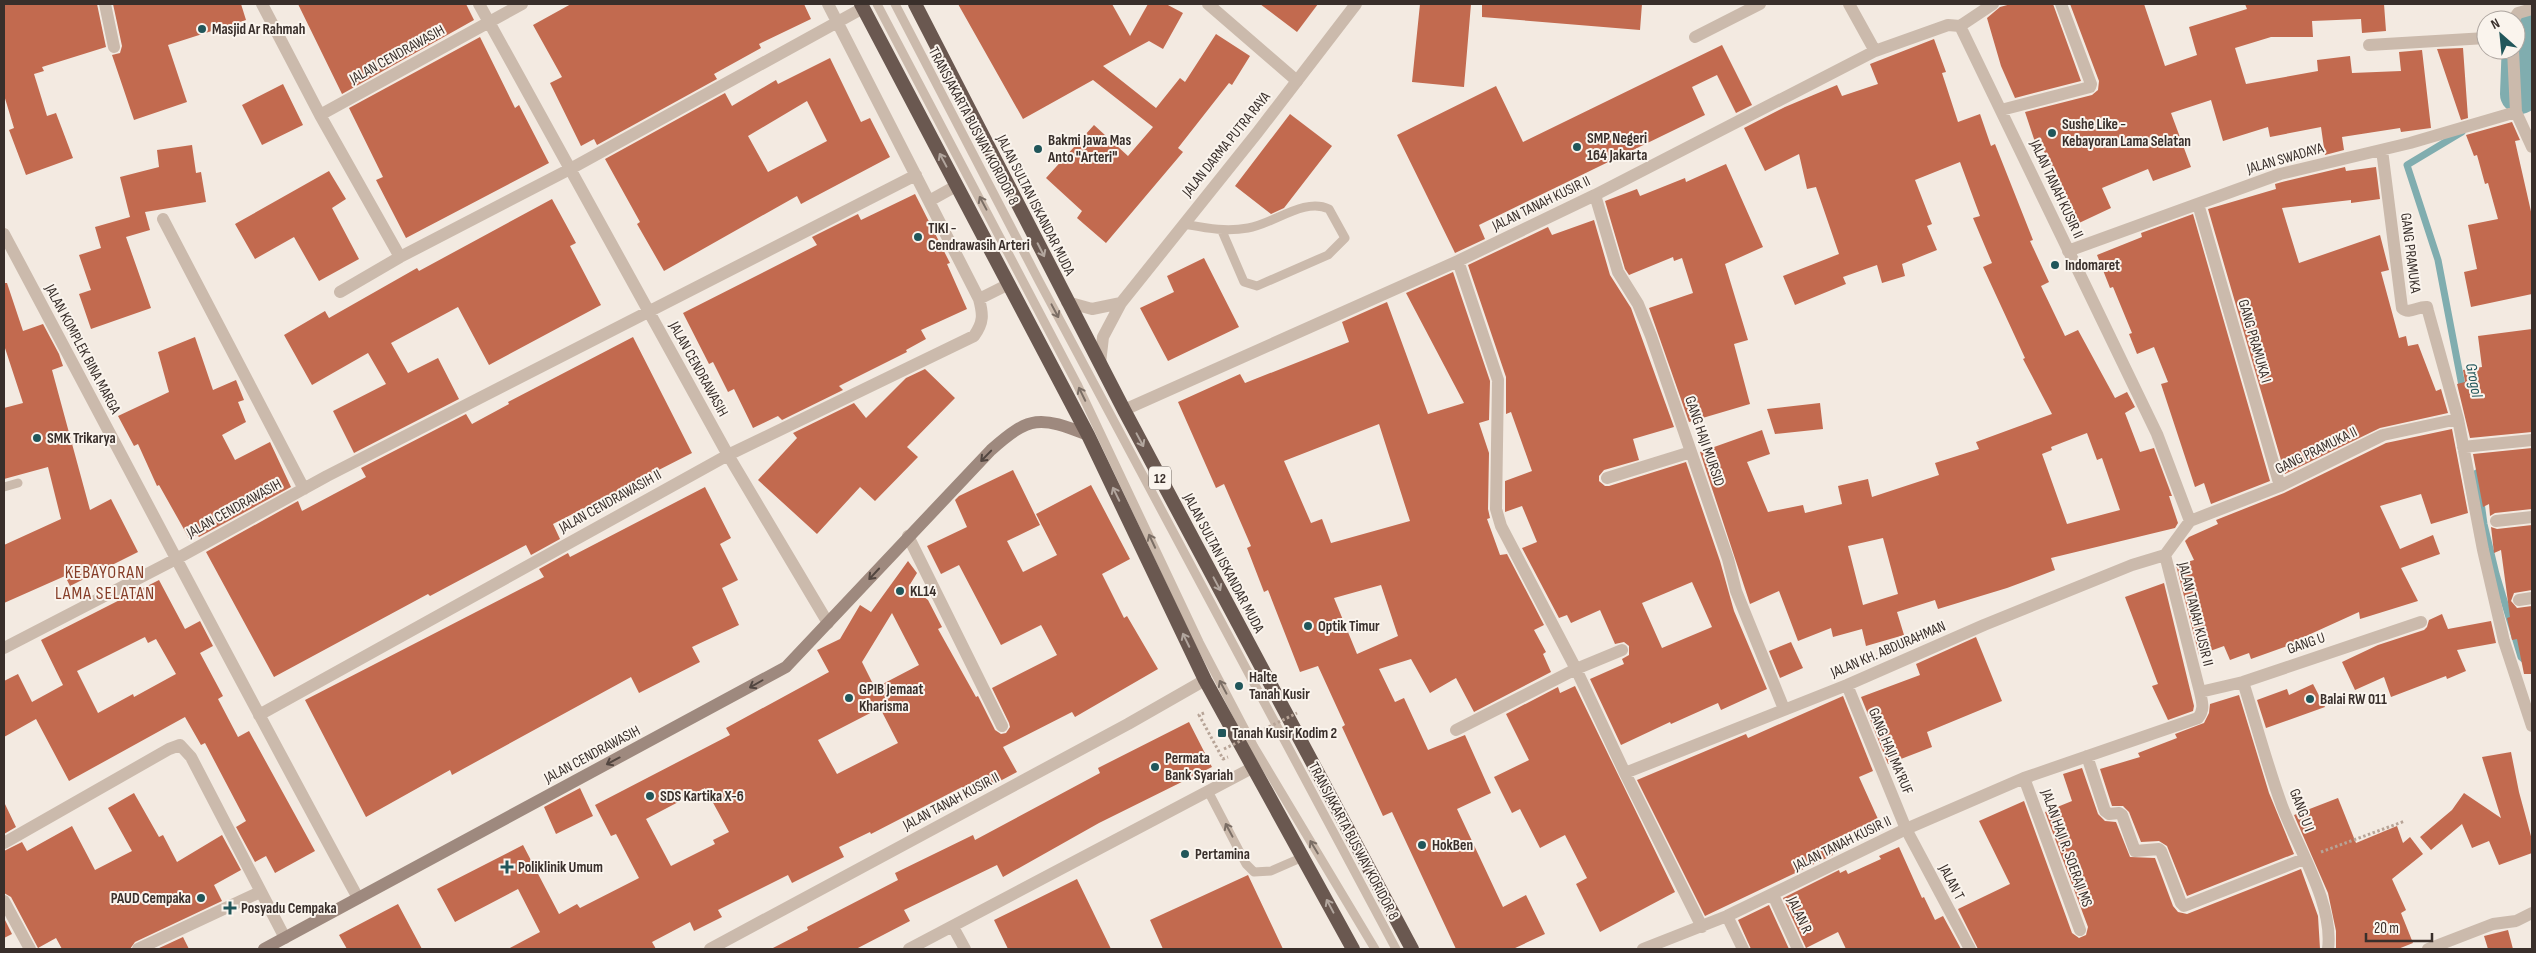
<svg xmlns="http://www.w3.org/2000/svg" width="2536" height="953" font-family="'Sofia Sans Condensed',sans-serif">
	<rect width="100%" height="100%" fill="#f3eae1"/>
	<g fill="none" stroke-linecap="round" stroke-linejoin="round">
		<path stroke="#80adaf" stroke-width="7" d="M2462 132 2407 165 2438 260 2463 391
			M2477 473 2484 524 2496 574 2521 657 2532 666"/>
		<path stroke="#80adaf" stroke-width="40" d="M2520 94 2522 42 2532 29"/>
	</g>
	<path fill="#c26a4f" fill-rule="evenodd" d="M4 4H97L106 47 42 67 44 71 34 74 47 116 56 113 73 158 26 175 9 130 14 128 4 95Z
		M113 4H241L246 20 168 45 187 102 134 120 112 55 120 53 122 46Z
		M298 4H466L474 20 342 94Z
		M571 4H804L811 19 759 44 761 48 714 74 717 79 597 145 594 139 581 146 550 83 562 77 533 25Z
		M958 4H1112L1130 36 1148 4H1166L1183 13 1163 49 1149 41 1103 66 1156 108 1180 78 1185 82 1216 34 1250 56 1232 85 1229 83 1178 148 1183 152 1106 243 1077 218 1082 211 1046 178 1094 125 1128 156 1153 127 1093 80 1023 119Z
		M1260 4H1318L1297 32Z
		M1420 4H1471L1464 87 1412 82Z
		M1482 4H1642L1640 30 1482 17Z
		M2011 4H2053L2081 81 2015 98 2001 66 1987 18 2000 7Z
		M2070 4H2144L2165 66 2197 55 2189 27 2247 9 2245 4H2384L2386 31 2362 33 2361 19 2312 21 2313 37H2271L2235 48 2246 84 2318 71 2317 60 2350 56 2352 73 2401 71 2399 52 2422 50 2431 128 2401 132 2400 128 2342 137 2344 150 2325 155 2321 127 2270 137 2268 127 2223 141 2211 100 2171 113 2191 167 2153 181 2148 169 2102 188 2111 208 2079 223 2043 149 2038 151 2025 112 2092 95 2098 90 2099 81Z
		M480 37 515 108 519 105 549 163 406 238 376 180 383 177 349 108Z
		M1934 39 1946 72 1942 73 1958 122 1980 114 1991 146 1995 144 2033 240 2030 241 2049 282 2041 286 2065 336 2078 330 2115 398 2127 392 2135 407 2125 413 2140 452 2154 448 2172 496H2169L2178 523 2175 528 2051 558 2055 570 2007 588 1938 609 1935 600 1897 612 1904 635 1866 646 1862 629 1833 637 1831 628 1798 641 1779 591 1750 604 1700 452 1762 430 1770 454 1747 462 1768 512 1803 505 1805 513 1842 504 1838 486 1868 479 1872 497 1939 475 1935 463 1979 449 1976 442 2052 414 2023 359 2025 358 1983 267 1992 263 1973 218 1980 216 1960 162 1915 180 1932 224 1927 226 1937 250 1902 264 1905 276 1882 283 1877 265 1843 277 1846 284 1795 305 1783 276 1839 254 1816 187 1807 189 1799 154 1765 171 1744 128 1785 107 1837 85 1842 96 1878 84 1870 64ZM2087 433 2097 460 2102 458 2120 510 2067 524 2042 454 2052 450 2051 447ZM1883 538 1898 594 1863 605 1848 546Z
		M1722 45 1752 105 1736 113 1717 75 1692 87 1705 115 1479 225 1485 239 1455 253 1397 135 1496 86 1523 142Z
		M2463 48 2468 118 2461 120 2437 49Z
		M830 58 861 122 870 118 890 157 801 204 797 196 664 271 637 224 640 222 605 159 725 93 732 106 776 80 778 84ZM807 101 827 141 768 172 748 136Z
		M283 84 303 125 262 145 242 105Z
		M1290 114 1332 146 1284 208 1271 214 1235 186Z
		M2512 122 2520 140 2515 141 2532 216V294L2471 307 2464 272 2477 269 2468 225 2498 219 2488 183 2485 184 2477 155 2474 156 2466 135Z
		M192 145 196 173 201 172 206 202 145 212 150 230 126 237 151 308 91 329 79 294 91 290 79 255 101 248 95 227 130 217 120 177 159 167 157 150Z
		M1726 164 1763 247 1725 264 1748 340 1734 344 1750 404 1689 422 1649 308 1693 293 1682 258 1674 261 1673 257 1629 275 1625 269 1605 201 1637 189 1640 196 1685 178 1686 182Z
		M2345 167 2346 171 2376 167 2380 199 2351 203V200L2282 208 2299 263 2380 235 2389 270 2381 272 2399 338 2406 336 2408 346 2418 344 2436 391 2441 389 2448 413 2380 428 2285 474 2208 209 2276 189 2275 184 2282 182Z
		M329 171 346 199 332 208 359 259 319 281 294 237 255 259 235 224Z
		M915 194 950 263 947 264 967 309 921 330 926 339 906 350 907 352 839 386 843 390 782 420 778 416 753 428 734 389 728 392 713 362 709 364 683 313 817 245 812 237 858 214 861 220Z
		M552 199 576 243 570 246 601 305 489 365 458 307 391 343 408 373 438 358 459 399 354 453 333 411 386 384 368 353 312 385 284 335 325 311 329 318 417 268 419 271Z
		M2193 214 2270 481 2211 504 2204 483 2195 487 2161 384 2168 382 2154 347 2137 354 2129 334 2132 333 2113 287 2110 288 2097 255 2142 237 2141 233Z
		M1594 220 1610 275 1631 308 1674 427 1633 439 1639 460 1604 470 1599 476V481L1605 486H1609L1686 462 1720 561 1734 611 1767 689 1721 710 1718 703 1671 724 1670 722 1621 745 1590 679 1624 664 1622 659 1629 655V646L1624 642 1615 644 1600 610 1571 623 1567 615 1559 618 1522 548 1537 542 1522 506 1505 512V481L1532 471 1511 412 1506 414V377L1468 265 1548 227 1552 235ZM1692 582 1712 627 1662 648 1642 603Z
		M1204 258 1239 327 1168 361 1140 308 1174 292 1167 276Z
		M1453 272 1490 381 1489 420 1479 423 1489 453 1488 509 1490 518 1487 519 1500 555 1507 554 1544 625 1534 630 1546 652 1543 654 1551 672 1474 712 1456 678 1430 693 1411 659 1379 669 1395 702 1404 698 1428 750 1465 735 1491 793 1457 809 1503 907 1526 895 1545 934 1513 949H1456L1392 812 1383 816 1342 727 1345 725 1318 666 1300 672 1268 590 1264 592 1247 548 1251 546 1224 484 1216 488 1178 402 1240 374 1245 383 1349 342 1342 322 1387 302 1428 414 1464 403 1406 293ZM1379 424 1410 521 1331 543 1322 519 1311 523 1284 461ZM1381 585 1398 636 1357 654 1334 598Z
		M4 283H7L23 331 43 324 59 354 63 366 52 370 90 510 111 499 138 552 70 586 65 576 4 603V545L61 519 48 467 4 479V408L23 403 4 345Z
		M2532 329V432L2470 438 2457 384 2465 382 2463 370 2482 367 2478 336Z
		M195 337 213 390 236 380 244 400 238 402 246 422 222 435 235 460 270 442 291 487 199 537 197 535 190 540 159 485 157 486 138 444 134 446 118 416 169 392 158 352Z
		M633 337 692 453 553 524 560 539 531 555 526 545 430 596 428 594 274 677 206 552 298 501 302 511 366 477 361 468 466 414 472 424 509 404 508 402Z
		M925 369 955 398 907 447 918 457 875 501 860 487 817 534 758 480 797 438 793 433 854 403 866 418 906 378Z
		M1820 403 1823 429 1775 434 1767 409Z
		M2452 429 2468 513 2431 524 2421 494 2380 506 2400 549 2433 535 2440 554 2401 568 2418 601 2360 619 2359 612 2295 641 2296 643 2251 659 2249 653 2230 660 2224 646 2199 655 2176 565 2194 560 2185 541 2189 537 2218 524 2216 520 2284 493 2386 443Z
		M2532 448V509L2495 513 2490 516 2489 504 2483 507 2473 454Z
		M1013 470 1040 525 1007 541 1023 572 1057 555 1036 514 1091 485 1130 559 1102 574 1124 618 1127 616 1158 669 1075 717 1072 712 1003 747 1017 772 968 798 962 787 871 834 870 832 839 847 844 857 792 883 788 875 718 910 722 917 694 931 690 922 652 942 656 949H508L540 932 518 889 455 922 437 889 523 845 559 914 577 904 580 908 639 878 616 834 611 836 595 805 730 735 726 728 829 672 817 650 840 639 860 605 871 612 908 561 917 573 909 586 928 600 942 627 938 629 976 697 978 696 995 730 1001 734 1006 733 1010 727 1009 723 992 688 1057 655 1041 625 1001 645 959 565 941 574 927 546 967 527 955 500 959 496ZM892 613 919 665 875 688 862 662ZM880 708 898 743 837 774 818 740ZM705 788 729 832 713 840 715 844 671 866 646 819Z
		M705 487 731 538 720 544 738 580 722 588 739 625 692 647 700 662 639 693 631 677 452 775 450 770 366 817 305 700 544 577 539 569 568 553 570 557Z
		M2532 525V590L2514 593 2511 601 2517 608 2532 606V674H2524L2517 639 2512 640 2507 618 2510 617 2501 550 2494 553 2491 527 2497 529Z
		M159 580 185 629 200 621 213 646 200 653 223 696 218 699 238 737 249 731 315 851 275 873 266 856 255 862 236 827 246 821 205 743 201 745 185 717 69 781 36 719 4 737V681L18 674 32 702 63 685 41 640ZM145 637 148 643 156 639 176 674 134 697 133 694 98 713 77 671Z
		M2164 583 2194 706 2193 711 2168 720 2152 686 2158 684 2125 597Z
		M2442 614 2448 629 2491 621 2496 643 2457 650 2466 671 2447 679 2446 676 2391 697 2384 677 2355 690 2342 662 2378 645 2424 630 2427 627 2429 620Z
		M1976 637 2002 701 1927 732 1932 747 1888 764 1861 697 1920 675 1916 664Z
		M1791 642 1803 668 1780 678 1769 651Z
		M2313 684 2325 707 2266 728 2257 700 2287 689 2289 695Z
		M1575 686 1675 892 1600 932 1576 884 1587 878 1565 835 1540 848 1520 809 1512 813 1494 777 1529 760 1506 714 1558 687 1560 693Z
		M2239 695 2269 793 2294 854 2187 896 2167 846 2159 841 2141 842 2129 812 2123 806H2112L2100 769 2140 757 2138 753 2177 738 2175 734 2204 723 2209 713 2210 704Z
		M1843 696 1873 771 1859 777 1878 819 1828 842 1833 855 1705 916 1637 780 1746 734 1748 738Z
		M1189 722 1212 767 1099 823 1003 877 997 865 904 910 910 921 856 949H771L808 930 807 927 898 880 895 873 973 835 975 840 1100 773 1098 768Z
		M2511 752 2519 792 2532 840V853L2499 865 2489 841 2472 848 2462 824 2431 850 2420 837 2452 810 2464 793 2501 818 2482 757Z
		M2082 768 2098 814 2105 821 2116 822 2130 857 2155 858 2173 906 2178 912 2187 914 2301 869 2318 916 2320 949H1978L1958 909 2010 884 1979 821 2024 801 2072 933 2079 938 2086 935 2088 927 2045 812 2072 801 2063 774Z
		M580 788 593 816 556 834 544 807Z
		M134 793 159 837 163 835 177 862 222 835 241 870 214 885 222 901 135 942 130 949H62L56 938 38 948 11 897 4 893V851L22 842 27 851 72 826 95 870 132 851 108 808Z
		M2338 798 2356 843 2397 826 2403 843 2410 837 2423 854 2392 879 2406 910 2401 913 2413 943 2398 949H2336V931L2328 893 2294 815Z
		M4 802 16 827 4 834Z
		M1899 847 1922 898 1924 897 1935 920 1943 916 1961 949H1846L1838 932 1806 948 1783 898 1839 870 1840 873 1846 870 1848 874 1881 859 1879 856Z
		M1248 875 1283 949H1163L1150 920Z
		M1077 879 1111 949H1008L994 920Z
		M398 904 422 949H347L339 935Z
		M1769 905 1789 949H1751L1738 920Z
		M4 918 12 934 4 938Z
		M2508 930 2513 949H2488L2484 936Z
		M183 937 189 949H157Z"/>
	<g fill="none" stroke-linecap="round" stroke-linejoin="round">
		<path stroke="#b7a497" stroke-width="3" stroke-dasharray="2.5 2.5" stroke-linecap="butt" d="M1204 713 1199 715 1223 759 1228 757
			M2321 852 2405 821"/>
		<path stroke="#cbbaac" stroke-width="9" d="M877 4 1077 384 1199 642 1254 747 1375 949
			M895 4 1039 281 1396 949
			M1183 224C1206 228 1225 232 1248 228 1274 224 1304 197 1329 209L1345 238 1328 255 1257 286 1244 282 1222 231
			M4 487 18 483
			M1208 791 1246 864 1254 872 1271 871 1303 857"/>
		<path stroke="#cbbaac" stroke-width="12" d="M105 4 114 47
			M262 4 320 115 400 257
			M479 4 728 455 828 623
			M1208 4 1297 81
			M1849 4 1875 51
			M2513 20 2518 13 2532 9
			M1960 26 1993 4
			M1695 37 1760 4
			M2369 45 2486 38
			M2513 50 2516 112 2532 147
			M2001 110 2090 87 2091 84 2061 4
			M320 115 522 4
			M2382 150 2402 308C2409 315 2418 306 2427 307L2428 311 2458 419 2483 550 2504 641 2532 726
			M1595 195 1618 272 1638 304 1651 336 1728 559 1736 591 1784 709
			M929 201 956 186
			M2198 204 2280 486
			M163 219 304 489
			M4 234C122 455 238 678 358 898
			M2068 251 2280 174 2410 143 2516 112
			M1458 261 1498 380 1496 509 1501 526 1576 669 1625 773 1702 927
			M340 292 400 257 572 168 863 8
			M979 299 1009 284
			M1124 410 1458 261 1595 195 1875 51 1948 25 1960 26 2157 434 2190 521 2165 555 2200 692C2202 702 2205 709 2198 718L2024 778 1906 829 1727 916 1643 949
			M2463 447 2532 440
			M1607 478 1691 452
			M2190 521 2280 486 2383 435 2458 419
			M2496 521 2532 517
			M908 536 1002 726
			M2519 600 2532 598
			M4 648 178 558 327 476 916 175
			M2243 682C2256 723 2267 765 2282 806 2298 848 2334 905 2328 949
			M1847 685 1906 829 1970 949
			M2200 692 2243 682 2421 622
			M259 715 728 455 974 336C984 322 983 314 979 299L828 4
			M1456 730 1576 669 1622 650
			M2087 756 2105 811 2109 814 2119 813 2122 815 2135 851 2159 849 2161 851 2181 903 2184 906 2304 859
			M1625 773 1847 685 1984 625 2132 565 2165 555
			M2024 778 2080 930
			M4 843 169 749 180 745 191 757 285 938
			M1773 895 1798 949
			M4 901 30 949
			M1727 916 1743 949
			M953 927 965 949
			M138 949 260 892
			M710 949 1128 724 1205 680
			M909 949 1252 768
			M2428 949 2493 924 2516 921 2532 913"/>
		<path stroke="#cbbaac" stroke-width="12" d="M1067 302 1092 309 1121 303
			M1100 363 1103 337 1121 303 1257 133 1356 4"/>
		<path stroke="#9e897e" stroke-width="12" d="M264 949 786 667 991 450C1030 415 1040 416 1088 435"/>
		<path stroke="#6a5850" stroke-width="14" d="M861 4 1088 435 1205 680 1353 949
			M915 4 1124 410 1412 949"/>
		<path stroke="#b7a497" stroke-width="3" stroke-dasharray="2.5 2.5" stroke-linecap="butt" d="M1224 749 1297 713"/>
	</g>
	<defs><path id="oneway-shaft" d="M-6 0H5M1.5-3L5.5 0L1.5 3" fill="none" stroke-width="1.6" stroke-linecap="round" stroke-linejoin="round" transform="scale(1.25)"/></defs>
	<g stroke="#b2a69e">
		<use href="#oneway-shaft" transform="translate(943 160) rotate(-118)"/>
		<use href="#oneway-shaft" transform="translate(1041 250) rotate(63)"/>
		<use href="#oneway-shaft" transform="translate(1140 440) rotate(62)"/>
		<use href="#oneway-shaft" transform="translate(1116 494) rotate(-116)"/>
		<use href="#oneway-shaft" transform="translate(1217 584) rotate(62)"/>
		<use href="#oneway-shaft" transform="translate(1186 640) rotate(-116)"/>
		<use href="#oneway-shaft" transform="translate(1330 906) rotate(-118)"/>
	</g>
	<g stroke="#7b6e65">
		<use href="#oneway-shaft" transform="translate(983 203) rotate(-118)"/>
		<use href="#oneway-shaft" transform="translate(1055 311) rotate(62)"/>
		<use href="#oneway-shaft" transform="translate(1082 394) rotate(-116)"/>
		<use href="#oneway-shaft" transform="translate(1152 541) rotate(-115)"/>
		<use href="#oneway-shaft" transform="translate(1223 687) rotate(-118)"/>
		<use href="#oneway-shaft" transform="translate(1229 830) rotate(-118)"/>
		<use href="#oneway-shaft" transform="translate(1314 847) rotate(-121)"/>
	</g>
	<g stroke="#524640">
		<use href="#oneway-shaft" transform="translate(986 456) rotate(134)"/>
		<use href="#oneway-shaft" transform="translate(874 574) rotate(133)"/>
		<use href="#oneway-shaft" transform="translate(756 684) rotate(150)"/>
		<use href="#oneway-shaft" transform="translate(613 761) rotate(152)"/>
	</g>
	<g fill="#21565a" stroke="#faf4ed" stroke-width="2">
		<circle cx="202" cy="29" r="5"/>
		<circle cx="2052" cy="133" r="5"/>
		<circle cx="1577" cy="147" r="5"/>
		<circle cx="1038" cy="149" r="5"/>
		<circle cx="918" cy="237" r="5"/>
		<circle cx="2055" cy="265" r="5"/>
		<circle cx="37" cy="438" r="5"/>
		<circle cx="900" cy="591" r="5"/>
		<circle cx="1308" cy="626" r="5"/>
		<circle cx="1239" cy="686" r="5"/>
		<circle cx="849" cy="698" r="5"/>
		<circle cx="2310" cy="699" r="5"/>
		<rect x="1217" y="728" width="10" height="10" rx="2.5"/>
		<circle cx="1155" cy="767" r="5"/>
		<circle cx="650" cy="796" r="5"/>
		<circle cx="1422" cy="845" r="5"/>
		<circle cx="1185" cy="854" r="5"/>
		<path d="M504.5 859.5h5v5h5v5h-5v5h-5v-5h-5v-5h5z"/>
		<circle cx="201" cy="898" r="5"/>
		<path d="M227.5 900.5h5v5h5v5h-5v5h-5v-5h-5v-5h5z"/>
	</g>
	<g text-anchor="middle" stroke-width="4" stroke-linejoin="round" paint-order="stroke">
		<rect fill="#faf4ed" stroke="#736a65" stroke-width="1" x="1149" y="466.5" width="22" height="23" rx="4"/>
		<g font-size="14" font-weight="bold" fill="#392f2b">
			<text x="1160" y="483">12</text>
		</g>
		<g font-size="15" font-weight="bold" fill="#392f2b" stroke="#faf4ed" text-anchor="start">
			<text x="212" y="34">Masjid Ar Rahmah</text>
			<text x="2062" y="129">Sushe Like -<tspan x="2062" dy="17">Kebayoran Lama Selatan</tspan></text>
			<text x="1587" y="143">SMP Negeri<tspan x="1587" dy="17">164 Jakarta</tspan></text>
			<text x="1048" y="145">Bakmi Jawa Mas<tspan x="1048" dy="17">Anto "Arteri"</tspan></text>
			<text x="928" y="233">TIKI -<tspan x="928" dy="17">Cendrawasih Arteri</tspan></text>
			<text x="2065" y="270">Indomaret</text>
			<text x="47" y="443">SMK Trikarya</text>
			<text x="910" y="596">KL14</text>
			<text x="1318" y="631">Optik Timur</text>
			<text x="1249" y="682">Halte<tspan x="1249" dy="17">Tanah Kusir</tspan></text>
			<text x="859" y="694">GPIB Jemaat<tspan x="859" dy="17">Kharisma</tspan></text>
			<text x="2320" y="704">Balai RW 011</text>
			<text x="1232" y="738">Tanah Kusir Kodim 2</text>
			<text x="1165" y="763">Permata<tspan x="1165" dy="17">Bank Syariah</tspan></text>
			<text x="660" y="801">SDS Kartika X-6</text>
			<text x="1432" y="850">HokBen</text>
			<text x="1195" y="859">Pertamina</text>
			<text x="518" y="872">Poliklinik Umum</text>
			<text x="191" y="903" text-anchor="end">PAUD Cempaka</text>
			<text x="241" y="913">Posyadu Cempaka</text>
		</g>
		<g font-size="15" fill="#392f2b" stroke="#faf4ed">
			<text transform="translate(397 54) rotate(-29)" y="5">JALAN CENDRAWASIH</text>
			<text transform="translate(974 126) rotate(62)" y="5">TRANSJAKARTA BUSWAY KORIDOR 8</text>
			<text transform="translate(1226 144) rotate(-51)" y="5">JALAN DARMA PUTRA RAYA</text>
			<text transform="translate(2285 158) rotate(-16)" y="5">JALAN SWADAYA</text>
			<text transform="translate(2057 189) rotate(65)" y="5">JALAN TANAH KUSIR II</text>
			<text transform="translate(1541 203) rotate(-26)" y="5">JALAN TANAH KUSIR II</text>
			<text transform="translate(1036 205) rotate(63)" y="5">JALAN SULTAN ISKANDAR MUDA</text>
			<text transform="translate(2411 253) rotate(83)" y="5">GANG PRAMUKA</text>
			<text transform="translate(2255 341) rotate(74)" y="5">GANG PRAMUKA I</text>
			<text transform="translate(83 349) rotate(62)" y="5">JALAN KOMPLEK BINA MARGA</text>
			<text transform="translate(699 369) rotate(61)" y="5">JALAN CENDRAWASIH</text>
			<text transform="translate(1705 441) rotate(71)" y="5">GANG HAJI MURSID</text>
			<text transform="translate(2316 450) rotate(-26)" y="5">GANG PRAMUKA II</text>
			<text transform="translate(610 501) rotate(-29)" y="5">JALAN CENDRAWASIH II</text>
			<text transform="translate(234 508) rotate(-29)" y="5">JALAN CENDRAWASIH</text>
			<text transform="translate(1224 563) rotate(62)" y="5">JALAN SULTAN ISKANDAR MUDA</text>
			<text transform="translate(2196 614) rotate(76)" y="5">JALAN TANAH KUSIR II</text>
			<text transform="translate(2306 643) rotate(-19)" y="5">GANG U</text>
			<text transform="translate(1888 649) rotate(-23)" y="5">JALAN KH. ABDURAHMAN</text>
			<text transform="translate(1891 751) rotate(67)" y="5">GANG HAJI MA'RUF</text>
			<text transform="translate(592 754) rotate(-28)" y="5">JALAN CENDRAWASIH</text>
			<text transform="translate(951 801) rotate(-28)" y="5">JALAN TANAH KUSIR II</text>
			<text transform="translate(2302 810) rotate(69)" y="5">GANG U I</text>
			<text transform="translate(1354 841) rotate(62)" y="5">TRANSJAKARTA BUSWAY KORIDOR 8</text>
			<text transform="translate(1842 843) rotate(-26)" y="5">JALAN TANAH KUSIR II</text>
			<text transform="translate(2067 848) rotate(70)" y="5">JALAN HAJI R. SOERAJI MS</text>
			<text transform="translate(1952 882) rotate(62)" y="5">JALAN T</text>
			<text transform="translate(1800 915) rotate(65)" y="5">JALAN R</text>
		</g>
		<g font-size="16" font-style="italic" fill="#21565a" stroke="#faf4ed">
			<text transform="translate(2475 380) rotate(79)" y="6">Grogol</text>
		</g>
		<g font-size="18" letter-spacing="1" fill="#863d27" stroke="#faf4ed">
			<text x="105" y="578">KEBAYORAN<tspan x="105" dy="21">LAMA SELATAN</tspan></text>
		</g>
	</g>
	<rect width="2536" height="953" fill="none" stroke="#392f2b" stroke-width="10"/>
	<g transform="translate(2501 35) rotate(333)"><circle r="24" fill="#faf4ed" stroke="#ada59f"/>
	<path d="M0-4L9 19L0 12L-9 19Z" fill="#21565a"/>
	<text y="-8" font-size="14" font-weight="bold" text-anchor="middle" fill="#392f2b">N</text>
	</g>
	<path d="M2366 933v8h66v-8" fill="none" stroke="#392f2b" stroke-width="2.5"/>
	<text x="2374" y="933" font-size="15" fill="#392f2b" stroke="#faf4ed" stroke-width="4" paint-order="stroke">20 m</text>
</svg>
